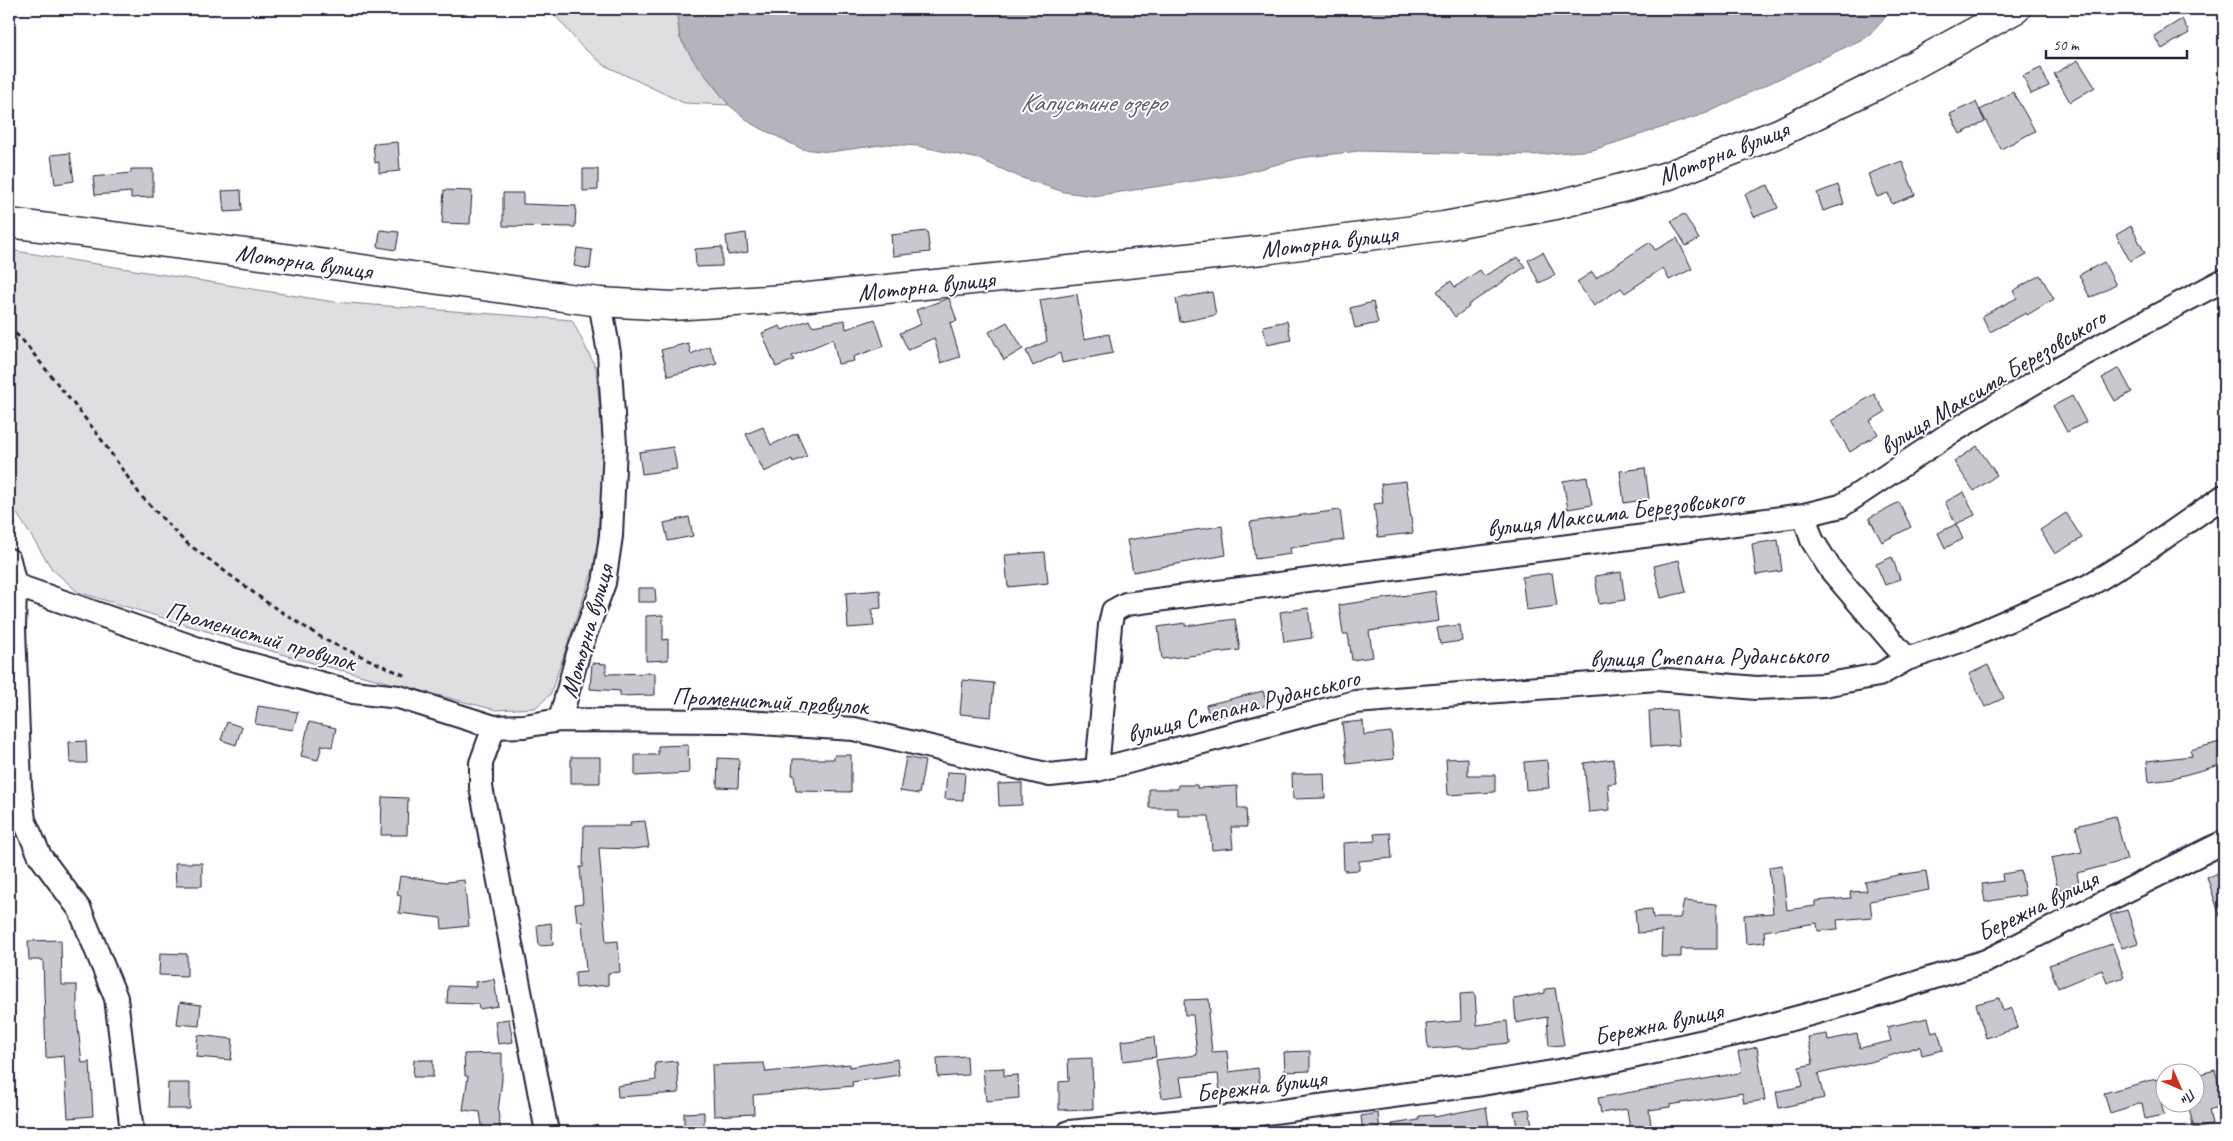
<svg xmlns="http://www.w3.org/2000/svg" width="2233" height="1141" font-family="Caveat,sans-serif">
	<rect width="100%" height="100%" fill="#fff"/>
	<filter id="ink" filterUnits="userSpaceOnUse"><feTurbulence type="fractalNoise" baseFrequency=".02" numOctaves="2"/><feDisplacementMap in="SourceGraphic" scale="10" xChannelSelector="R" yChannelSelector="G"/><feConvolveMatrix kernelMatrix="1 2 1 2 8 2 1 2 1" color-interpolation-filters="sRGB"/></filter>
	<g filter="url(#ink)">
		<path fill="#dfdfe2" stroke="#80808e" d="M550 9H676L680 38 694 61 729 105 684 103 604 65 581 46Z
			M9 250 334 302 572 320 596 368 604 455 596 561 550 695 535 708 496 710 301 660 78 592 52 569 11 504 9 496Z"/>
		<path fill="#b4b4bc" stroke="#7a7a88" d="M676 9H1893L1869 36 1707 113 1593 150 1534 155 1359 151 1300 158 1241 174 1094 196 1064 192 1022 178 979 159 918 146 888 144 830 152 802 149 752 124 729 105 694 61 680 38Z"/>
		<path fill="#c8c8cf" stroke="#22223b" d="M2182 19 2189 33 2162 49 2154 36Z
			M2078 60 2095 87 2070 102 2054 74Z
			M2041 68 2049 86 2031 94 2023 76Z
			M2013 92 2035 131 2001 149 1980 110Z
			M1976 102 1985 122 1960 134 1950 114Z
			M398 142 400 171 379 173V162L375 163 373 144Z
			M70 153 74 181 55 184 51 155Z
			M1902 161 1915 195 1892 204 1888 193 1877 197 1868 174Z
			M131 169H153V197L131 198V192L95 195 93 177 131 173Z
			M583 169H598V190L583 191Z
			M1768 185 1778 208 1754 217 1745 194Z
			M1838 185 1844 204 1823 211 1817 193Z
			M241 190 242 211 224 212 222 191Z
			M444 190 472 191 470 224 442 223Z
			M503 193H523V204L576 206 575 227 503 226Z
			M1684 214 1699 239 1686 246 1671 221Z
			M2131 226 2145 253 2130 261 2116 235Z
			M380 230 399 232 396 250 378 247Z
			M927 231 930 252 893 256 891 235Z
			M746 233 748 252 728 255 726 236Z
			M1677 238 1692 269 1669 280 1663 268 1625 293 1621 288 1594 306 1577 282 1592 272 1596 278 1650 242 1655 250Z
			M722 247V266L696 267 695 249Z
			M577 248 592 250 590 269 574 266Z
			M1543 252 1555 275 1539 283 1528 260Z
			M1518 257 1525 267 1468 305 1469 307 1455 317 1437 291 1451 281 1455 287 1480 270 1484 276Z
			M2104 262 2116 285 2090 298 2079 275Z
			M2040 275 2054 299 2027 315 2026 313 1990 332 1982 316 2017 298 2013 291Z
			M1212 292 1216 315 1180 322 1176 299Z
			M1077 294 1084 339 1109 334 1113 353 1062 363 1060 353 1033 366 1026 351 1047 341 1040 300Z
			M949 298 957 321 950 323 960 357 941 363 934 338 908 350 900 333 921 324 916 310Z
			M1373 302 1378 323 1355 328 1350 308Z
			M875 319 884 346 853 357 854 361 838 364 833 339 792 356 794 360 776 367 762 333 780 326 782 330 809 320 812 326 845 320 846 329Z
			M1287 321 1291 340 1267 345 1263 326Z
			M1007 322 1023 349 1004 360 989 332Z
			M688 343 691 354 709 346 717 364 668 376 661 350Z
			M2119 368 2132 392 2115 401 2102 378Z
			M1874 394 1885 412 1870 421 1878 434 1850 452 1831 421Z
			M2072 396 2086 422 2067 432 2053 406Z
			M763 427 771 445 797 433 807 456 793 462 792 459 764 472 746 434Z
			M1977 446 1997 475 1974 491 1954 462Z
			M673 447 677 469 642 474 639 452Z
			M1645 468 1649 499 1624 503 1620 471Z
			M1587 477 1592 505 1568 509 1563 481Z
			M1406 481 1413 533 1378 537 1374 504 1383 503 1381 484Z
			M1964 492 1975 515 1956 524 1945 502Z
			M1899 502 1911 527 1882 542 1869 518Z
			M1340 510 1344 540 1290 548 1291 554 1255 559 1250 522Z
			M2066 513 2082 538 2055 554 2040 530Z
			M689 517 693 536 668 541 664 523Z
			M1956 524 1963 539 1945 548 1938 533Z
			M1222 526 1226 555 1133 572 1127 540Z
			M1778 540 1782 571 1756 575 1752 544Z
			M1045 552 1048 583 1008 587 1005 555Z
			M1892 557 1900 579 1885 585 1876 564Z
			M1679 560 1686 592 1661 598 1654 566Z
			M1621 572 1625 600 1599 604 1595 576Z
			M1552 573 1557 606 1526 610 1522 577Z
			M638 588H655L656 602H638Z
			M880 590 881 608 872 609 874 626 848 628 846 593Z
			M1435 591 1439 621 1369 631 1373 657 1352 660 1348 634H1343L1339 605Z
			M1308 608 1312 638 1284 642 1280 612Z
			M663 615V640L668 639V660L646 661V616Z
			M1235 619 1240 650 1162 659 1158 627 1185 623V626Z
			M1460 625 1462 641 1440 644 1437 628Z
			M592 663 606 664V674L655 673V695L620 696V691L590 689Z
			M1988 665 2004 698 1985 707 1969 674Z
			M963 680 994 683 991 717 960 714Z
			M1263 691 1267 705 1210 720 1206 705Z
			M258 706 298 712 293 730 255 724Z
			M1676 710 1679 745 1651 747 1649 711Z
			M1363 721 1364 735 1391 732 1394 759 1347 764 1342 723Z
			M227 722 242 727 236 745 221 740Z
			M309 722 336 728 332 747 322 745 318 760 301 756Z
			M86 741 87 763H70L69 742Z
			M2220 742 2224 764 2173 778V779L2149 782 2147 761 2192 756 2190 750Z
			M688 745 689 773 635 776V755H658V746Z
			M834 755H851V792L796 791 794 775H792L793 759H834Z
			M571 757H600V783H571Z
			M906 757 925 761 919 794 900 791Z
			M718 758 739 759 738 788 717 787Z
			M1468 758V775H1495V792L1448 795 1446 759Z
			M1613 759 1616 783 1608 784 1610 810 1589 812 1584 763Z
			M1547 760 1549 788 1526 790 1524 762Z
			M947 772 965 773 963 800 945 799Z
			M1324 773 1325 798 1293 799 1292 774Z
			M1022 783V805L999 806 998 784Z
			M1178 785H1197V788L1237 786 1238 808H1246L1247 827H1231L1233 848 1212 850 1209 816H1178V808H1149V789H1178Z
			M382 797 408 798 407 835H381Z
			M2115 816 2127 860 2077 873 2079 885 2058 890 2051 858 2082 852 2076 826Z
			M645 821 649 847 633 849 599 848 606 942 618 941 620 972 608 973V985L576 988 575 972 586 971 582 921H577L575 904 583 903 580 867H583L584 826H631L630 822Z
			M1390 833 1392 858 1359 861V870L1344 871 1343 843 1375 841 1374 834Z
			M175 863H202V886H176Z
			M1782 865 1787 910 1815 906V901L1851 898 1850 892 1867 891 1865 882 1898 875 1926 871 1929 890 1870 901 1872 917 1837 920 1838 929 1818 931 1817 923 1764 931 1765 942 1746 944 1744 915 1773 913 1769 867Z
			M2021 871 2025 895 1985 902 1982 884 2003 881 2002 874Z
			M2224 871V918L2221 919 2207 877Z
			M400 876 447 882 464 880 469 926 442 929 441 918 399 913 401 896 397 895Z
			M1684 901 1717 904V949H1681V957H1661L1662 931 1637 933 1635 910 1652 909 1653 918H1680Z
			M2127 910 2138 943 2122 948 2110 915Z
			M551 923 553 945 539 946 537 925Z
			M61 940 62 985H77V1018L82 1063 90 1062 93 1116 68 1118 64 1056 46 1058 43 960H29L28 941Z
			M2112 944 2124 977 2107 983 2102 970 2058 988 2049 965Z
			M160 953 187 954V976L159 975Z
			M494 979 498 1006 479 1009 478 1004 447 1003 448 986 476 987 475 982Z
			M1555 988 1564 1045 1549 1046 1547 1017 1516 1023 1514 999 1545 993V989Z
			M1475 993 1477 1025 1507 1021 1509 1043 1463 1048 1462 1046 1428 1049 1426 1024 1461 1021 1460 994Z
			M1999 998 2003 1011 2012 1008 2018 1028 1986 1038 1976 1004Z
			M1209 999 1210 1013 1208 1014 1212 1052 1227 1051 1229 1072 1258 1068 1260 1087 1220 1092 1218 1074 1180 1077 1183 1095 1162 1098 1156 1060 1197 1055 1193 1015H1185L1184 1000Z
			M180 1002 201 1005 199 1026 177 1024Z
			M1928 1018 1932 1033 1938 1031 1943 1050 1922 1055 1920 1046 1874 1061 1818 1074 1824 1098 1779 1108 1776 1092 1803 1086 1799 1067 1813 1064 1808 1037 1827 1034 1828 1040 1857 1034 1860 1048 1891 1041 1887 1027Z
			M509 1019 513 1042 498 1044 495 1021Z
			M198 1035 233 1039 231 1060 196 1057Z
			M1154 1037 1156 1057 1123 1061 1121 1041Z
			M1757 1047 1765 1100 1744 1103 1742 1093 1670 1105V1107L1649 1110 1651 1125 1630 1129 1627 1109 1601 1113 1598 1098 1739 1073 1742 1070 1738 1052Z
			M1310 1051V1071L1285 1072 1284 1052Z
			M502 1053V1080L498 1111 501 1132H483L480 1112 463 1110 468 1076H465L464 1054Z
			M967 1056 968 1075 938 1077 937 1058Z
			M1092 1058 1093 1109 1059 1110V1082L1069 1081 1068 1059Z
			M897 1059 899 1075 852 1082 853 1086 753 1095 754 1114 714 1116 712 1065 764 1063 766 1072 850 1064V1067Z
			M414 1060H433V1077H413Z
			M677 1061 679 1093 618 1097 617 1086 656 1080 655 1063Z
			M1004 1068V1076L1018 1075 1019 1098 986 1101 983 1069Z
			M2215 1070 2219 1084 2224 1083V1105L2209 1110 2212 1125 2194 1129 2188 1104H2196V1075Z
			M2156 1079 2164 1115 2145 1119 2142 1103 2110 1113 2104 1093Z
			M168 1083H190V1109H167Z
			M1486 1107 1489 1126 1469 1129V1132H1393L1392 1124 1419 1120V1116L1434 1115V1117Z
			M1529 1109 1533 1130 1518 1132 1514 1111Z
			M704 1112V1132H684V1113Z
			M1378 1113 1380 1132H1363L1361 1116Z"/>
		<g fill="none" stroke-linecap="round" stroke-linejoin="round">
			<g stroke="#22223b" stroke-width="26">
				<path id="minor" d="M1804 515 1812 540 1831 570 1907 659
					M9 560 15 585 14 629 20 786 24 820 40 856 80 910 116 998 132 1132
					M15 585 213 654 353 692 399 697 494 727 524 726 560 720 731 721 854 729 1050 775 1097 770 1355 702 1657 679 1756 688 1824 685 1879 675 1907 659 1963 640 2088 586 2148 549 2224 496
					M560 720 578 654 604 583 611 536 615 445 609 353 600 302
					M494 727 481 763V787L547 1132
					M1097 770 1110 625 1113 611 1126 604 1804 515 1841 506 1952 432 2062 366 2224 280
					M1069 1132 1259 1114 1482 1084 1605 1063 1740 1033 1858 1001 1986 961 2224 842"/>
			</g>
			<g stroke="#22223b" stroke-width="31">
				<path id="tertiary" d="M9 223 262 255 540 294 600 302 672 306 799 298 1263 250 1444 226 1556 205 1664 177 1779 133 1877 85 2016 9"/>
			</g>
			<path stroke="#22223b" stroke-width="3" stroke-dasharray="5 4" stroke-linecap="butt" d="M9 327 24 342 96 432 141 496 184 541 269 604 327 641 406 676"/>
			<use href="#minor" stroke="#fff" stroke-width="22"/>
			<use href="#tertiary" stroke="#fff" stroke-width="28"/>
		</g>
	</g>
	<g text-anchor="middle" stroke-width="4" stroke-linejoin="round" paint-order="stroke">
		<g font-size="25" fill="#22223b" stroke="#fff">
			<text transform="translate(1723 152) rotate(-21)" y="9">Моторна вулиця</text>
			<text transform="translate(1329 241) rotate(-7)" y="9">Моторна вулиця</text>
			<text transform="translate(304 261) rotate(8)" y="9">Моторна вулиця</text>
			<text transform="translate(926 285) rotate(-6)" y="9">Моторна вулиця</text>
			<text transform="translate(1992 381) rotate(-31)" y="9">вулиця Максима Березовського</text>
			<text transform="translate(1615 512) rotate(-7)" y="9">вулиця Максима Березовського</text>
			<text transform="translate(586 631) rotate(-74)" y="9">Моторна вулиця</text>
			<text transform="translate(261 635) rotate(16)" y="9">Променистий провулок</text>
			<text transform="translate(1709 656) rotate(-1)" y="9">вулиця Степана Руданського</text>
			<text transform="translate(770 700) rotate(3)" y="9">Променистий провулок</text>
			<text transform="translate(1243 705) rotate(-14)" y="9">вулиця Степана Руданського</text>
			<text transform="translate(2037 905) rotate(-26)" y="9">Бережна вулиця</text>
			<text transform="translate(1658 1023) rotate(-12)" y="9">Бережна вулиця</text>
			<text transform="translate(1261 1085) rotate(-7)" y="9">Бережна вулиця</text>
		</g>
		<g font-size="26" font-style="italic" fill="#5c5c6f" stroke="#fff">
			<text x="1093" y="111">Капустине озеро</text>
		</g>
	</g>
	<rect width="2233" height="1141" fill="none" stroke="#fff" stroke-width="30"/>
	<rect x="15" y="15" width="2203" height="1111" fill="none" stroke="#22223b" stroke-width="2" filter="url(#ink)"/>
	<g transform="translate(2180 1088) rotate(135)"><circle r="24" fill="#ffffff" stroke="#a7a7b1"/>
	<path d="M0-4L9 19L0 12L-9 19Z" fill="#c8321e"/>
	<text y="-8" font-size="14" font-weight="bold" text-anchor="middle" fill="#22223b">Пн</text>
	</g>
	<path d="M2046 50v8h141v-8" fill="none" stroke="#22223b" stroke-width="2.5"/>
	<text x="2053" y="50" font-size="15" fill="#22223b" stroke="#ffffff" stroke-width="4" paint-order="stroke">50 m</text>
</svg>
